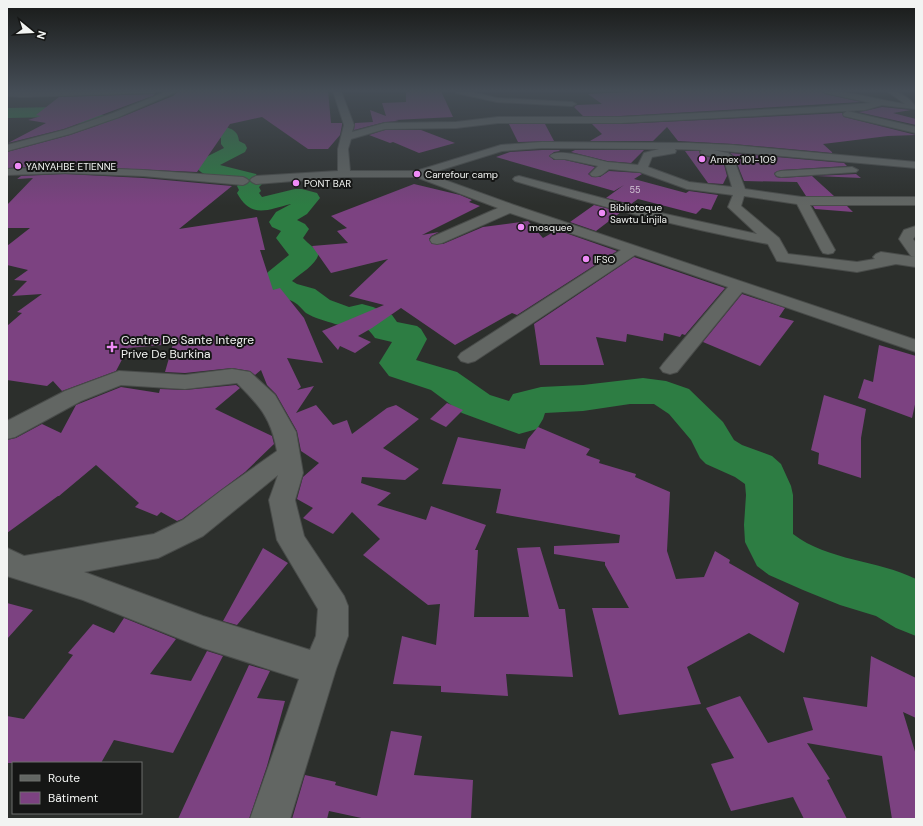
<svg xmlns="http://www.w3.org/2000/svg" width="923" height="826" font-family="'DM Sans',sans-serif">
	<rect width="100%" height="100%" fill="#2c2f2c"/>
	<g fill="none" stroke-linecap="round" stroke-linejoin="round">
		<path fill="#2d7d43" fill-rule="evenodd" d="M57 107 74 113 128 117 162 112 177 115 179 118 205 116 211 117C219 130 238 124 239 141L245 144 247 148 245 152 220 165 256 174 262 184 259 187 261 191 259 193 262 197 295 189H302L317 193 320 198 307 214 297 220 305 224 309 229 303 238C308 244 314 247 319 253 316 265 301 273 292 281L297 284 315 289 330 300 349 307 362 304 373 307 392 315 397 322 417 326 421 329 427 339 416 360 457 372 490 395 509 401 513 394 541 387 583 385 643 378 666 381 689 389 723 422 734 440 742 445 772 456 781 464 791 486 793 495V534C828 561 878 560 916 579V636L896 628 876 616 840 605 803 590 769 575 757 566 745 542 744 525 746 495 745 484 735 477 706 464 700 458 691 440 669 414 654 404H630L583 411 545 413 543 419 537 429 519 434 462 413 431 390 389 376 379 363 392 342 375 338C360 317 355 330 335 324 326 321 314 318 306 313 302 309 297 303 292 301 278 295 271 297 261 283L268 272 289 255 276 238 281 231 272 227 269 222 276 212 291 204C267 210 251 219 237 193L239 190 237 186 240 182C226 180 204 179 195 166L200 160 224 148 221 144V138L202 130 200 126C189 127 168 132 161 122L128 127 71 123 55 117 7 118V108Z"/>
	</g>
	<path fill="#7c4281" d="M179 91H328L331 123H342V125L340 135 328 149H308L262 117 230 124 197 172 65 166 7 168V152L70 135 119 118 173 96Z
		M406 91H441L453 117 395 120 399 121 385 122 354 130 355 123 373 122 370 110 386 116 382 103 406 102Z
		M629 91H815L823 92 825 94 861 102 621 116H583L574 107 577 105 602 104 588 94 632 92Z
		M153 94 155 95 64 129 8 143 46 123 28 120 41 116 36 115 59 97Z
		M882 107 911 110 893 113 916 119V125L858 112 865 111Z
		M842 113 844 117 916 135 888 136 823 144 833 153 733 144 678 141 667 127 653 141H590L602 134 592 124H621Z
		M509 124H545L554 141 518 142Z
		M385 130H421L455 143 419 153 393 142 390 143 369 135Z
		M542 150H559L560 151 554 152 549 156 554 160H565L595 167 588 174 592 177H600L609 171 640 173 642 174 634 179 686 193 689 191 718 195 711 210 702 208 696 214 638 199 631 204 606 198 624 185 614 191 496 157 510 152Z
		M575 150H644L631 163 607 161 571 152Z
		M685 151H699L701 155 723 161 727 176 723 184 708 183Z
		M730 153 844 163 847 166 781 170 774 173 776 177 781 178 812 176 834 196H806L797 182 744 181 734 156Z
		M65 174 143 178 232 186 179 229 257 217 265 250H260L273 290 280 288 304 318 323 363 287 358 301 387 297 390 314 386 296 413 316 405 333 425 347 420 352 434 387 408 396 405 419 419 383 448 419 469 405 480 362 477 361 483 391 493 377 505 426 520 431 506 486 525 475 550H478L474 617H529L517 548 540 547 559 609H565L573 677 506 674 508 696 441 692V686L393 684 402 636 436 645 440 604 428 605 363 555 380 539 352 512 333 534 303 518 313 508 297 499 303 477 319 463 301 451 297 431 276 394 267 385 261 370 255 375 250 371 232 368 185 373 165 372 173 344 128 348 116 371 62 391 53 381 47 386 7 380V326L22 313 17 312 42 294 12 296 27 281 14 280 28 270 7 265V246L30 228H7V205L33 178 17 179 21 176Z
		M856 174 861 178 816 176Z
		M414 184 460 195 472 200 469 202 480 206 422 235 439 232 431 236 429 239 432 244H443L483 227 528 221 543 238 557 230 617 251 517 315 512 313 455 345 401 308 372 328 358 336 371 342 355 353 340 346 338 350 322 331 384 305 349 296 388 259 331 273 312 246 348 243 337 231 347 228 331 216Z
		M594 205 621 212 596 231 570 222Z
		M813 206H847L853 212 815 209Z
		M634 257 725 288 685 335 682 334 680 337 664 333 663 341 627 334 626 342 596 337 604 365H540L534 324Z
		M742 294 785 308 779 317 794 321 760 366 703 342Z
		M879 345 916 356V400L912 418 858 398 864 379 873 382Z
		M236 385 240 388 215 409 272 436 274 444 245 472 182 519 177 521 161 512 157 516 135 507 139 503 96 465 59 496H58L7 533V440L16 438 42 424 61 433 76 405 121 387 159 393 160 389 185 390Z
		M824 395 866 409 861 438V478L818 464 819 453 811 450Z
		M447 403 463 410 446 427 430 419Z
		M538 427 590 449 586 455 600 460 599 463 636 474 635 477 670 492 667 551 676 579 704 577 715 551 730 560 729 563 799 603 784 653 749 633 687 667 701 704 619 715 592 608H629L605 565V562L554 554V546L619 543 620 535 496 513 501 489 442 484 458 437 525 449 528 439Z
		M263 548 288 563 237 625 223 621Z
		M7 603 33 610 7 639Z
		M124 618 176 639 150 674 191 681 207 651 223 656 173 753 114 740 101 763H7V716L24 719 73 655 68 653 93 624 114 633Z
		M871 656 916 678V718L903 712 916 755V819H892L882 756 807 743 830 779 827 780 847 819H804L793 797 731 811 711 764 734 758 706 708 740 696 768 743 813 730 803 697 867 707Z
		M249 665 270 671 257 698 285 701 267 766 249 819H178Z
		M391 731 422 736 414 775 473 780 471 819H366L329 811 327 819H292L305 775 336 782 335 785 377 796Z"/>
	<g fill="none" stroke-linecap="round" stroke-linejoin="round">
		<g stroke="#494c4a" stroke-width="2">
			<path id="minor" d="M80 91H157L153 93 22 97 7 96V92Z
				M168 91H178L119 117 70 134 7 151V145L64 130 113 113Z
				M333 91H341L354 125 352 132 385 123 456 122 498 117H621L817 107 871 103 825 93 824 91C851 91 878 100 905 104L887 91C899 91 909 97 916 107L915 109 882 105 865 110 621 123H498L456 128 385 129 351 139 348 149 350 171H416L501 145 542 142 689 143 733 145 916 162V168L713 150 728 153 733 157 745 189 802 197H916V205H810L835 250 833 253 828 254 823 253 821 250 797 204 744 196 741 206 779 238 788 254 857 262 875 259 873 257 876 254 881 252 915 257 911 256 899 239 904 230 916 226V235L913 239 916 243V267L896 264 857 272 777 261 768 244C683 228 598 206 515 181L513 179 515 177 519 176 647 210 757 234 728 207 733 195 687 189 640 172 609 169C604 173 600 178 592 176L590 174 598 166 565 159H555L550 156C557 147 596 160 607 162 617 163 628 164 638 165L644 153 659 149 542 148 502 151 428 174 514 205 916 340V352L742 292 677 372 670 374 663 372 660 368 663 364 728 287 635 255 475 361 468 363 461 361 458 357 461 353 621 250 510 213 442 243 437 244 432 243 430 240 432 237 498 208 416 177H344L256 184 252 182 250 180 252 178 256 176 338 171V149L344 125ZM675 149 702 150 700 152 701 154 721 158 724 160 732 187 689 182 648 167 652 157 675 153 676 151Z
				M455 91H468L497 98 572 102 576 104 572 106 497 102 456 93Z
				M847 111 916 127V133L844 116 843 114Z
				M65 167 143 170 243 177 247 179 249 181 247 183 243 185 143 176 65 173 7 175V169Z
				M852 167 858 170 856 172 781 177 777 176 775 174 777 172 781 171Z
				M232 369 250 372 275 395 296 432 303 473 295 500 304 536 344 596 348 606V636L336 669 290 819H250L299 679 203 648 83 600 7 576V548L24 556 154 534 183 520 222 490 277 451C271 418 260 406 237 383L185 389 121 385 81 401 15 437 7 439V421L65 391 119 371 185 375ZM278 475 269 500 277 540 318 609 316 636 310 650 203 616 84 572 158 558 203 536Z"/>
		</g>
		<use href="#minor" fill="#626663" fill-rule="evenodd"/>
	</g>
	<linearGradient id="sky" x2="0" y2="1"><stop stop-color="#181a18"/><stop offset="0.44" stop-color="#454d56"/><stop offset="1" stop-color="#454d56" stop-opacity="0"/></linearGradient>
	<rect width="923" height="206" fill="url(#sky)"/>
	<g fill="#ef8bf7" stroke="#151615" stroke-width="1.5">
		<circle cx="702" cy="159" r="4"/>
		<circle cx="18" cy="166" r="4"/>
		<circle cx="417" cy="174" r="4"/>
		<circle cx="296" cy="183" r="4"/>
		<circle cx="602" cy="213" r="4"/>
		<circle cx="521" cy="227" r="4"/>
		<circle cx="586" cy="259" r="4"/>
		<path d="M110 341h4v4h4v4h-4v4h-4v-4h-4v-4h4z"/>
	</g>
	<g text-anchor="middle" stroke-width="4" stroke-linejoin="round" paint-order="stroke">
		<g font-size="9" fill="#d4c8d6">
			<text x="635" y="193">55</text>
		</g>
		<g font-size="10" fill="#f2f4f2" stroke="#151615" text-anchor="start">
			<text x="710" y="163">Annex 101-109</text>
			<text x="26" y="170">YANYAHBE ETIENNE</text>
			<text x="425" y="178">Carrefour camp</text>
			<text x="304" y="187">PONT BAR</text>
			<text x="610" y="211">Biblioteque<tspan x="610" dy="12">Sawtu Linjila</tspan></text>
			<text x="529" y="231">mosquee</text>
			<text x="594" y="263">IFSO</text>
		</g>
		<g font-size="12" fill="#f2f4f2" stroke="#151615" text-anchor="start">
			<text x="121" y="344">Centre De Sante Integre<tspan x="121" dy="14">Prive De Burkina</tspan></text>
		</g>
	</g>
	<rect width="923" height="826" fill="none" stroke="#f2f4f2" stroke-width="16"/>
	<rect x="12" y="762" width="130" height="52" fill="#151615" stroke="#6d6f6d"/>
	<rect x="20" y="775" width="20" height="6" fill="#626663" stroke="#6d6f6d"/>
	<text x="48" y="782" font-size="12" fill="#f2f4f2">Route</text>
	<rect x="20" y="792" width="20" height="12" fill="#7c4281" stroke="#6d6f6d"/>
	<text x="48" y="802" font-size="12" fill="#f2f4f2">Bâtiment</text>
	<g transform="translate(32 32) rotate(108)" stroke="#151615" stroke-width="3" paint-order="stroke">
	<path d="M0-3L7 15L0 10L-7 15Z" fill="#f2f4f2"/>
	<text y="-6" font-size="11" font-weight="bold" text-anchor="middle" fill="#f2f4f2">N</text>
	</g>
</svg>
